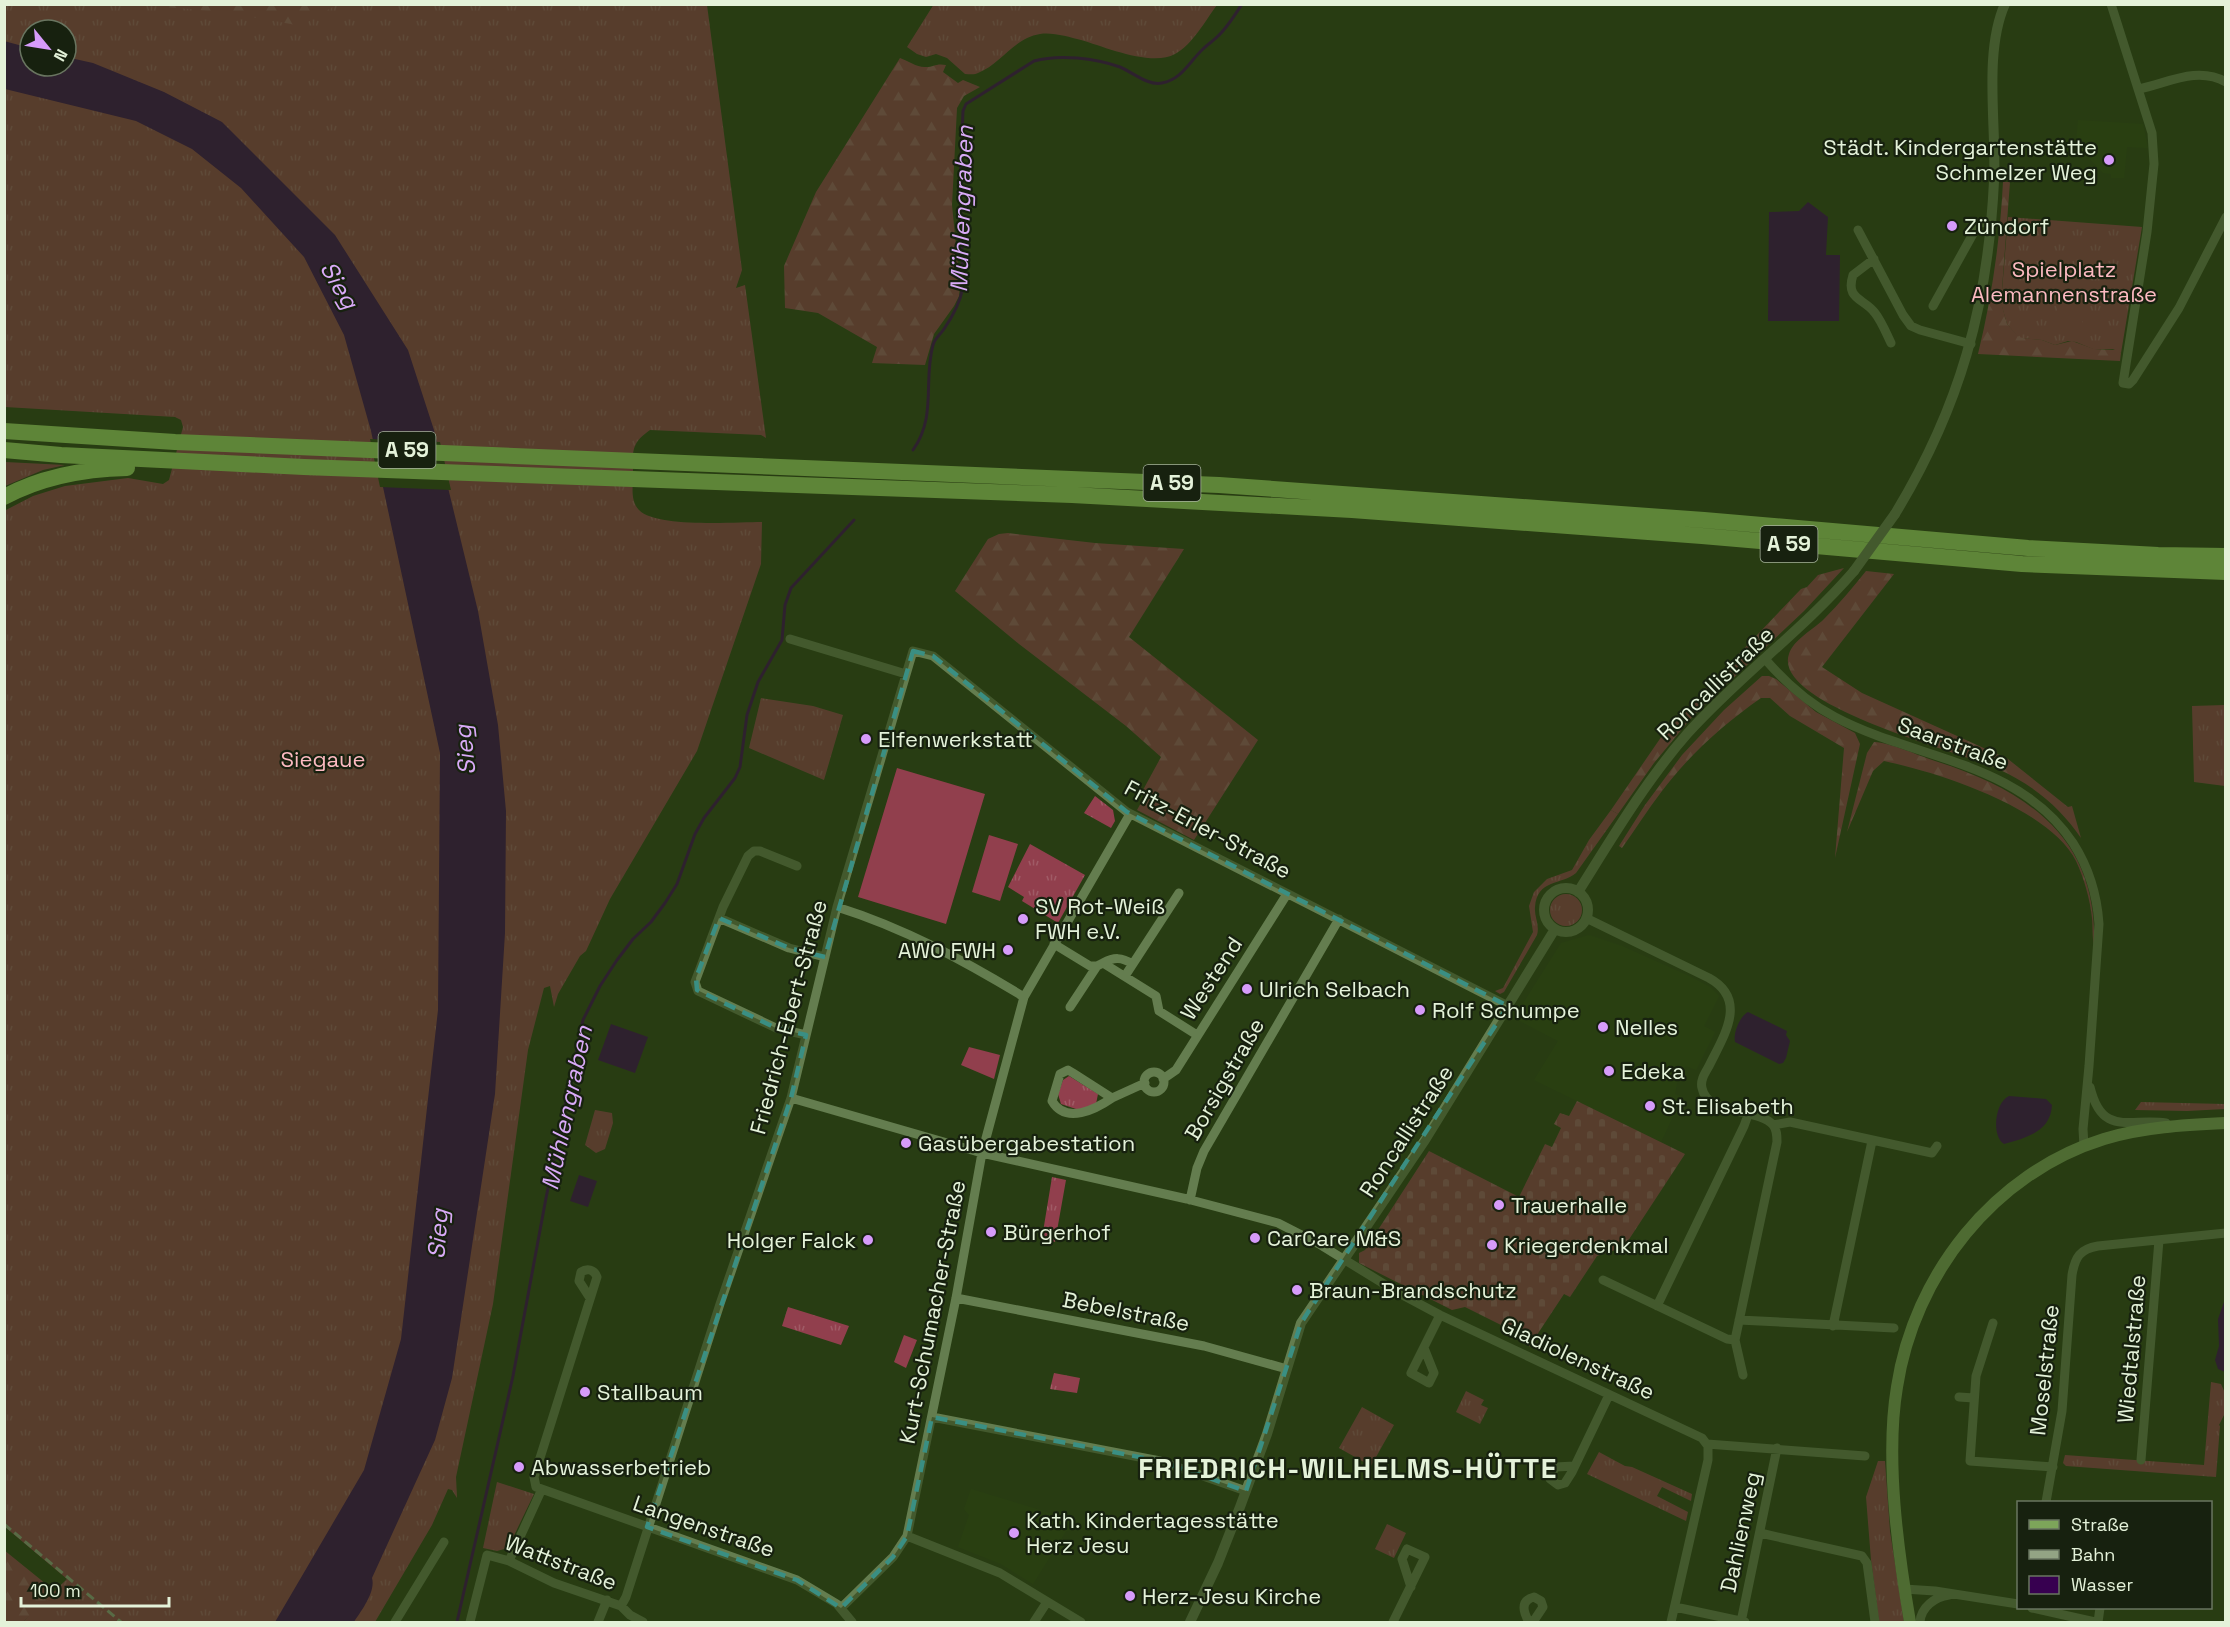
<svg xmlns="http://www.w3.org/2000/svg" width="2230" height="1627" font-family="'Space Grotesk',sans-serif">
	<defs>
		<pattern id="grass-tufts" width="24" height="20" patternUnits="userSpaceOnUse" patternTransform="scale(1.5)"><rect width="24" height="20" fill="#913f4d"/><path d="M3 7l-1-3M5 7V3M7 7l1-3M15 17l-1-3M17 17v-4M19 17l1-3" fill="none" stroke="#a05b66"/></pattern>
		<pattern id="forest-firs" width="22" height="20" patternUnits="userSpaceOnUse" patternTransform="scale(1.5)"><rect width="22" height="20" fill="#913f4d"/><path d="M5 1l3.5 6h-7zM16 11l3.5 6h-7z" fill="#a05b66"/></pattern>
		<pattern id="cemetery-stones" width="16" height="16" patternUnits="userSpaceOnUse" patternTransform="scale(1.5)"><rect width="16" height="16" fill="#913f4d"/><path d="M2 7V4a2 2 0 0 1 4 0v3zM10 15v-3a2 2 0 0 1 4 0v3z" fill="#a05b66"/></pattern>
	</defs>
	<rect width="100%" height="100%" fill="#283d13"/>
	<path fill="#2b4411" d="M2078 120 2143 124 2148 148 2127 147 2124 178H2111V174L2103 173 2076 144Z
		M1589 935 1622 946 1689 976 1710 987 1719 996 1704 1026 1715 1032 1696 1070 1686 1066 1682 1071 1677 1083 1675 1094 1682 1097 1661 1142 1534 1080 1558 1041 1514 1018 1561 943Z
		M971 1489 1073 1520 1033 1584 1001 1564 958 1547 969 1515 964 1509Z"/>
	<path fill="url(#grass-tufts)" fill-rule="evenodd" d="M934 4H1217V5C1205 21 1193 44 1175 54 1152 67 1105 47 1081 40 1069 37 1053 32 1040 34 1014 38 1001 64 978 73 975 75 969 74 965 74L947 58 936 54 926 57 917 54 907 47Z
		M5 5H707L742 270 736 288 745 285 766 438 761 435 650 430C630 444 633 452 633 474 633 486 630 501 639 510 656 528 735 522 762 522L761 564 697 751 610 899 586 951 580 956 558 994 554 1007 550 986 544 988 528 1050 493 1304 456 1477 457 1498 452 1490 448 1489 432 1525 375 1622H23L67 1579 5 1527 4 511 33 496 65 486 128 478 163 484 169 480 183 427 181 420 175 417 5 407ZM30 30H66V66H30Z
		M2008 217 2142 227 2121 353 2113 349H2093L2076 342 2068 341 2055 345 2042 340 2019 338 2007 324 2001 303Z
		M4 462H5L65 465 43 470 5 486Z
		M761 698 813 706 843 715 824 780 749 748Z
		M2225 705V786L2194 782 2192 706Z
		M1095 796 1113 810 1115 821 1111 828 1084 813Z
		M1611 810 1618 814 1576 873C1562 885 1537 879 1535 907 1534 917 1540 925 1537 935L1504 992 1500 994 1495 991 1503 988 1533 932 1529 906 1534 892 1547 879 1572 870 1589 840Z
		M1030 844 1085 875 1058 923 1022 901 1024 897 1008 887Z
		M1550 910a16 16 0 1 1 32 0a16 16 0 1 1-32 0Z
		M1069 1076 1098 1094 1096 1104 1079 1110 1061 1104 1058 1094 1063 1080Z
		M2141 1102 2225 1104V1109L2187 1111 2135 1110Z
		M595 1110 612 1113 613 1123 605 1149 596 1153 585 1145Z
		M1052 1177 1066 1180 1055 1242 1042 1238Z
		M788 1307 849 1326 841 1345 782 1326Z
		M1054 1373 1080 1378 1077 1393 1050 1389Z
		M2211 1382 2221 1384 2225 1393V1413L2219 1425 2220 1426 2216 1477 2066 1466 2063 1463 2065 1455 2204 1465Z
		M1466 1391 1484 1400 1481 1405 1488 1408 1480 1424 1456 1412Z
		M1362 1407 1394 1425 1371 1466 1339 1448Z
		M1599 1452 1625 1466 1632 1467 1692 1494 1691 1501 1662 1487 1657 1496 1688 1512 1686 1521 1587 1474Z
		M1878 1461H1885L1890 1531 1904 1622H1879L1871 1560 1866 1497Z
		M497 1482 534 1494 508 1548 497 1551 483 1548Z
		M1387 1524 1406 1533 1394 1558 1375 1549Z"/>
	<path fill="url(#forest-firs)" d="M121 5H336L301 26C241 14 182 6 121 5Z
		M900 58C908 61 918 68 926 67 934 67 936 63 946 65L943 72 958 83 963 80 980 87 964 96 957 108 952 205 960 286 959 296 954 306 934 334 925 365 872 363 877 347 818 313 785 308 784 266 816 192Z
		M2003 182H2010L2001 302 2007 324 2019 337 2023 338 2042 340 2055 345 2072 341 2094 349 2117 350 2121 353 2120 361 1978 354C1992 297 2000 240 2003 182Z
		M1008 533 1095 543 1184 549 1129 637 1258 740 1194 840 1137 810 1147 792 1143 790 1161 757 1126 726 1019 644 955 591 988 539 999 534Z
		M1844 568 1804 611 1692 717 1654 763 1618 814 1611 810 1666 730 1801 589 1807 587 1818 575Z
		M1866 571 1894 574 1822 667 1862 693 2008 759 2068 807 2072 806 2081 838C2061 808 2032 784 1998 769 1965 753 1771 705 1789 654 1793 640 1814 629 1824 619 1839 604 1853 587 1866 571Z
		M1762 676H1769L1776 679 1816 712 1855 733 1860 744 1835 858 1844 748 1790 716 1770 698H1761C1724 724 1690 754 1662 791 1648 809 1635 830 1622 848L1619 846 1645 805 1682 755 1724 710Z
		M1874 742C1891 743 1917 755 1935 761 2027 790 2098 838 2094 945 2092 937 2093 927 2092 918 2090 899 2084 878 2076 861 2050 808 1937 772 1884 761L1873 771 1847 832 1867 753Z
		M4 1550 46 1584 50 1598 23 1622H5Z"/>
	<path fill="url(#cemetery-stones)" d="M1577 1101 1685 1154 1624 1247 1597 1256 1570 1297 1564 1294 1529 1347V1339L1465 1307 1452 1310 1359 1263V1253L1365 1250 1429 1151 1519 1197 1545 1144 1552 1147 1561 1128 1554 1124 1560 1113 1569 1116Z"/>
	<path fill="#913f4d" d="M2074 277 2083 326 2062 330 2052 281Z
		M897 768 985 794 946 924 858 897Z
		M989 835 1018 844 1000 901 972 892Z
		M969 1047 1000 1055 994 1079 961 1065Z
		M904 1335 917 1340 906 1368 894 1362Z"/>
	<path fill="#370050" d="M4 41 30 48V66H66V57L93 63 164 92 222 122 335 235 408 350 434 430 478 611 498 725 506 811 505 933 495 1094 452 1378 435 1440 372 1578C376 1592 361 1611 354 1622H275L364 1470 401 1339 438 1010 440 753 371 431 344 335 304 257 241 188 192 149 136 121 5 89Z
		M1808 202 1828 217 1826 255H1840L1839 321H1768L1769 212 1799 211Z
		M1748 1012 1787 1031 1786 1035 1790 1041 1786 1058 1783 1063 1779 1064 1735 1042C1733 1033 1740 1016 1748 1012Z
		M611 1024 648 1037 635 1073 598 1060Z
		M2009 1096 2046 1099 2052 1105C2051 1131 2027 1138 2004 1144 1991 1136 1995 1102 2009 1096Z
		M579 1175 597 1181 588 1207 570 1201Z
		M2225 1272V1372L2218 1369 2215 1360 2219 1346 2218 1319 2224 1302Z"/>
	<path fill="#283d13" d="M370 439 440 442 451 490 380 487Z"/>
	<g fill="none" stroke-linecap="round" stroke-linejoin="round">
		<path stroke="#370050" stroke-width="3" d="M913 450C937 416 923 381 933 345 935 338 940 335 944 329 953 316 960 303 963 287L960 182 963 111 966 104 1034 61C1059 54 1095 58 1120 67 1132 72 1148 86 1162 83 1182 79 1189 62 1203 49 1207 45 1213 41 1217 37 1227 28 1235 15 1242 4
			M457 1622 513 1376 546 1198 583 1020 600 986 617 960 633 939 651 922 665 903 677 884 695 834 704 818 735 778 740 767 747 715 758 682 782 640 785 605 791 588 854 520"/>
		<path stroke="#647d4f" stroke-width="9" d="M2111 4 2152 133 2154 164 2147 232 2123 383 2129 384 2133 380 2179 308 2226 217
			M2139 89C2168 83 2197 66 2226 82
			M1858 230 1903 315 1911 326 1920 330 1971 344
			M1874 259 1853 275C1845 300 1864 298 1875 313 1882 322 1886 333 1891 343
			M1933 306 1979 223 1992 222
			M790 639 906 674
			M1765 659C1785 682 1808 703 1835 717 1914 759 2019 761 2073 843 2089 868 2097 894 2099 924L2089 1066 2083 1129 2084 1146
			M797 866 760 851H754L748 856 723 907 695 982 698 991 776 1028 806 1035
			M837 907C904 928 965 961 1024 997
			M719 918 789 948 825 957
			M1586 918 1709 978C1749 1000 1723 1037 1709 1066 1705 1073 1700 1080 1702 1088 1707 1116 1759 1108 1773 1125 1777 1130 1777 1136 1777 1142L1735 1340 1743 1375
			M1054 944 1090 966H1097L1103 963 1156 996 1159 1011 1197 1035
			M1103 963C1114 957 1122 957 1132 964
			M1125 976 1179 893
			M1070 1007 1097 966
			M1068 1070 1073 1073 1112 1098C1096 1109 1066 1125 1052 1101L1060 1074Z
			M1144 1082a10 10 0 1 1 20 0a10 10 0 1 1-20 0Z
			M1163 1079 1176 1070 1287 894
			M2090 1087C2102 1137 2129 1118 2166 1123
			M791 1098 982 1153 1187 1199 1278 1223 1319 1244 1397 1292 1440 1315 1702 1438 1708 1446V1460L1671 1622
			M1112 1098 1145 1083
			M1773 1125 1790 1122 1932 1153 1937 1146
			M1190 1200 1197 1168 1204 1151 1339 919
			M1603 1280 1727 1339 1735 1340
			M590 1298 579 1281 581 1272C587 1268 594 1269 597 1277L534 1477 536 1487 797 1580 837 1604 852 1622
			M956 1298 1204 1346 1287 1369
			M1657 1306 1744 1126 1748 1115
			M1739 1320 1894 1328
			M1993 1323 1976 1376 1970 1461 2053 1467
			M1833 1326 1872 1141
			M1424 1348 1434 1373 1429 1383 1411 1373 1440 1315
			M1959 1397 1974 1398
			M932 1417 1160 1461 1246 1491
			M1707 1444 1865 1456
			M2141 1460 2159 1240
			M1574 1466 1556 1467 1550 1475V1479L1558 1485 1565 1483 1572 1472 1609 1395
			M2046 1502 2062 1411 2072 1275C2075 1257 2080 1249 2098 1246L2226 1233
			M1760 1533 1862 1556 1867 1563 1875 1622
			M907 1536 1000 1573 1081 1622
			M509 1561 541 1491
			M1904 1589 1935 1591 2018 1604
			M621 1606 626 1597 720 1304 791 1098 837 907 913 651 933 656 1127 812 1508 1006
			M1675 1607 1745 1622
			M841 1608 893 1557 907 1536 956 1298 982 1153 1024 997 1130 814
			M2032 1608 2095 1622
			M395 1622 444 1542
			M470 1622 487 1555 509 1561 554 1583 621 1606 630 1615 643 1622
			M598 1622 607 1600
			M1034 1622 1047 1602
			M1393 1622 1425 1557 1407 1549 1402 1559 1411 1587
			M1529 1622C1524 1613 1519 1601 1534 1597L1541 1601 1543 1607 1533 1622
			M1741 1622 1777 1448
			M1920 1622C1921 1607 1935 1597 1949 1595
			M2098 1622 2100 1608"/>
		<path stroke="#647d4f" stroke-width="10" d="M1895 514C1960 407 1988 306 1994 181 1997 128 1983 53 2005 4
			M1544 910a22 22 0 1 1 44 0a22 22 0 1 1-44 0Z
			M1578 892C1612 838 1645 782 1687 734 1739 676 1803 630 1854 571
			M1190 1622 1218 1563 1240 1507 1267 1434 1301 1323 1425 1140 1555 929"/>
		<path stroke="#7da55a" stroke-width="12" d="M1910 1622C1898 1552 1885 1458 1897 1387 1914 1275 1994 1173 2104 1139 2143 1127 2185 1125 2226 1123"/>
		<path stroke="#a1de66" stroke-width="16" d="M4 431 175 442 1219 485 1704 520 2028 548 2158 555 2226 556
			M4 450 61 455 304 467 1072 495 1352 510 1702 536 2022 564 2226 572
			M4 497C43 476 84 469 127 468"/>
		<path stroke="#93a484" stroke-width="3" stroke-dasharray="9 4.5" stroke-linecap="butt" d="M4 1524 121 1622"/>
		<path stroke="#647d4f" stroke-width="10" d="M1854 571 1895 514"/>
	</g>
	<path d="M0 0H2230V1627H0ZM913 651 933 656 1127 812 1508 1006 1301 1323 1246 1491 1160 1461 932 1417 907 1536 893 1557 841 1608 797 1580 647 1527 791 1098 806 1035 776 1028 697 990 696 978 719 918 789 948 825 957Z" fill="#283d13" fill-opacity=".55" fill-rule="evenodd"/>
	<path fill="none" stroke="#3a8f83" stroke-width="4.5" stroke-dasharray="12 8" stroke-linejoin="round" d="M913 651 933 656 1127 812 1508 1006 1301 1323 1246 1491 1160 1461 932 1417 907 1536 893 1557 841 1608 797 1580 647 1527 791 1098 806 1035 776 1028 697 990 696 978 719 918 789 948 825 957Z"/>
	<g fill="#d69bfa" stroke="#17210f" stroke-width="2">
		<circle cx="2109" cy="160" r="6"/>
		<circle cx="1952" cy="226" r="6"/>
		<circle cx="866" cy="739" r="6"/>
		<circle cx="1023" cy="919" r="6"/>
		<circle cx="1008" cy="950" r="6"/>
		<circle cx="1247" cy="989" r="6"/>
		<circle cx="1420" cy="1010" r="6"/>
		<circle cx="1603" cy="1027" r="6"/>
		<circle cx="1609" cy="1071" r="6"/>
		<circle cx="1650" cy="1106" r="6"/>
		<circle cx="906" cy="1143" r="6"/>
		<circle cx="1499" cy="1205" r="6"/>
		<circle cx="991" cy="1232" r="6"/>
		<circle cx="1255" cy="1238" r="6"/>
		<circle cx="868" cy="1240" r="6"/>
		<circle cx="1492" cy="1245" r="6"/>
		<circle cx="1297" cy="1290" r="6"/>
		<circle cx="585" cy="1392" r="6"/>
		<circle cx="519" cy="1467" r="6"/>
		<circle cx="1014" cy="1533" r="6"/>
		<circle cx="1130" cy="1596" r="6"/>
	</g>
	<g text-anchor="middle" stroke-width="4.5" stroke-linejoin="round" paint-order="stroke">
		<g fill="#17210f" stroke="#a6b39c" stroke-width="1.5">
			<rect x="378.5" y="432" width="57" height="36" rx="4.5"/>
			<rect x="1143.5" y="465" width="57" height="36" rx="4.5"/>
			<rect x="1760.5" y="526" width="57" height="36" rx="4.5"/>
		</g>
		<g font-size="21" font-weight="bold" fill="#e4f2d9">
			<text x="407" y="457">A 59</text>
			<text x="1172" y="490">A 59</text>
			<text x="1789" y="551">A 59</text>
		</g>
		<g font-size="22" fill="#e4f2d9" stroke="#17210f" text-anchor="start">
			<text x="2097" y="155" text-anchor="end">Städt. Kindergartenstätte<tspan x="2097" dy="25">Schmelzer Weg</tspan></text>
			<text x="1964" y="234">Zündorf</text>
			<text x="878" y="747">Elfenwerkstatt</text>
			<text x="1035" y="914">SV Rot-Weiß<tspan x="1035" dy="25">FWH e.V.</tspan></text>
			<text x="996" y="958" text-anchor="end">AWO FWH</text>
			<text x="1259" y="997">Ulrich Selbach</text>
			<text x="1432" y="1018">Rolf Schumpe</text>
			<text x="1615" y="1035">Nelles</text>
			<text x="1621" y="1079">Edeka</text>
			<text x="1662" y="1114">St. Elisabeth</text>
			<text x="918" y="1151">Gasübergabestation</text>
			<text x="1511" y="1213">Trauerhalle</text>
			<text x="1003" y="1240">Bürgerhof</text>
			<text x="1267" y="1246">CarCare M&amp;S</text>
			<text x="856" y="1248" text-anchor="end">Holger Falck</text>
			<text x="1504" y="1253">Kriegerdenkmal</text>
			<text x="1309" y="1298">Braun-Brandschutz</text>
			<text x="597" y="1400">Stallbaum</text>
			<text x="531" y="1475">Abwasserbetrieb</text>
			<text x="1026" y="1528">Kath. Kindertagesstätte<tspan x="1026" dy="25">Herz Jesu</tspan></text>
			<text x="1142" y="1604">Herz-Jesu Kirche</text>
		</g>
		<g font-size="22" fill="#fcbac1" stroke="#17210f">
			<text x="2064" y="277">Spielplatz<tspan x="2064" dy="25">Alemannenstraße</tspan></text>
			<text x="323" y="767">Siegaue</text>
		</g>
		<g font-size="22" fill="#e4f2d9" stroke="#17210f">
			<text transform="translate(1715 683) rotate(-44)" y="8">Roncallistraße</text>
			<text transform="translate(1953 743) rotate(20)" y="8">Saarstraße</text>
			<text transform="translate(1208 829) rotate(28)" y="8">Fritz-Erler-Straße</text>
			<text transform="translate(1211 978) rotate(-57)" y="8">Westend</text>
			<text transform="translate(788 1017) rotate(-75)" y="8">Friedrich-Ebert-Straße</text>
			<text transform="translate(1224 1079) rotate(-60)" y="8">Borsigstraße</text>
			<text transform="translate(1406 1131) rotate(-57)" y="8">Roncallistraße</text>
			<text transform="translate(1126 1311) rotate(11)" y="8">Bebelstraße</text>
			<text transform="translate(932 1312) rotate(-79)" y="8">Kurt-Schumacher-Straße</text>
			<text transform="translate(2131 1349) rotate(-85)" y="8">Wiedtalstraße</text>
			<text transform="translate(1578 1358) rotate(25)" y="8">Gladiolenstraße</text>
			<text transform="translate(2044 1370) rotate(-84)" y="8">Moselstraße</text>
			<text transform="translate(704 1526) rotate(19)" y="8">Langenstraße</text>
			<text transform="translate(1740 1532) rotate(-78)" y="8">Dahlienweg</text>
			<text transform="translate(561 1562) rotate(21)" y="8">Wattstraße</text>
		</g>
		<g font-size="24" font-style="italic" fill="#d9aaf7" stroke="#17210f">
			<text transform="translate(962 209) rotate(-88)" y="8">Mühlengraben</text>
			<text transform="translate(339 285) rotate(59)" y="8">Sieg</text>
			<text transform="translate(465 750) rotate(-96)" y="8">Sieg</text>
			<text transform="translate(567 1108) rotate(-78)" y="8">Mühlengraben</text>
			<text transform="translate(438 1234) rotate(-86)" y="8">Sieg</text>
		</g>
		<g font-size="28" font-weight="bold" letter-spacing="1.5" fill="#e4f2d9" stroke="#17210f">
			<text x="1348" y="1478">FRIEDRICH-WILHELMS-HÜTTE</text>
		</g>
	</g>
	<rect width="2230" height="1627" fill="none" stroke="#e4f2d9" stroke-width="12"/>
	<rect x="2017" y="1501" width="195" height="108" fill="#17210f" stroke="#697560" stroke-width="1.5"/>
	<rect x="2029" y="1520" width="30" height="9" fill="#7da55a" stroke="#697560" stroke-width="1.5"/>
	<text x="2071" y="1531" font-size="18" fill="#e4f2d9">Straße</text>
	<rect x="2029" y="1550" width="30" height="9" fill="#93a484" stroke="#697560" stroke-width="1.5"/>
	<text x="2071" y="1561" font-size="18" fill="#e4f2d9">Bahn</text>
	<rect x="2029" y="1576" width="30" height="18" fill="#370050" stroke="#697560" stroke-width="1.5"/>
	<text x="2071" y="1591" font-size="18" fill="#e4f2d9">Wasser</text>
	<g transform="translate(48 48) rotate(120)"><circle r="28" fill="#17210f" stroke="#697560" stroke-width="1.5"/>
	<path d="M0-4.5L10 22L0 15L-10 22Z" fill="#d69bfa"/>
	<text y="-9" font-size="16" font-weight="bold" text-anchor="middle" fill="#e4f2d9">N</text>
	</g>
	<path d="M21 1597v9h148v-9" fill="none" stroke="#e4f2d9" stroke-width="3"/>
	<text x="30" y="1597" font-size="18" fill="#e4f2d9" stroke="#17210f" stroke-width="4.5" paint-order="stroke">100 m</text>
</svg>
